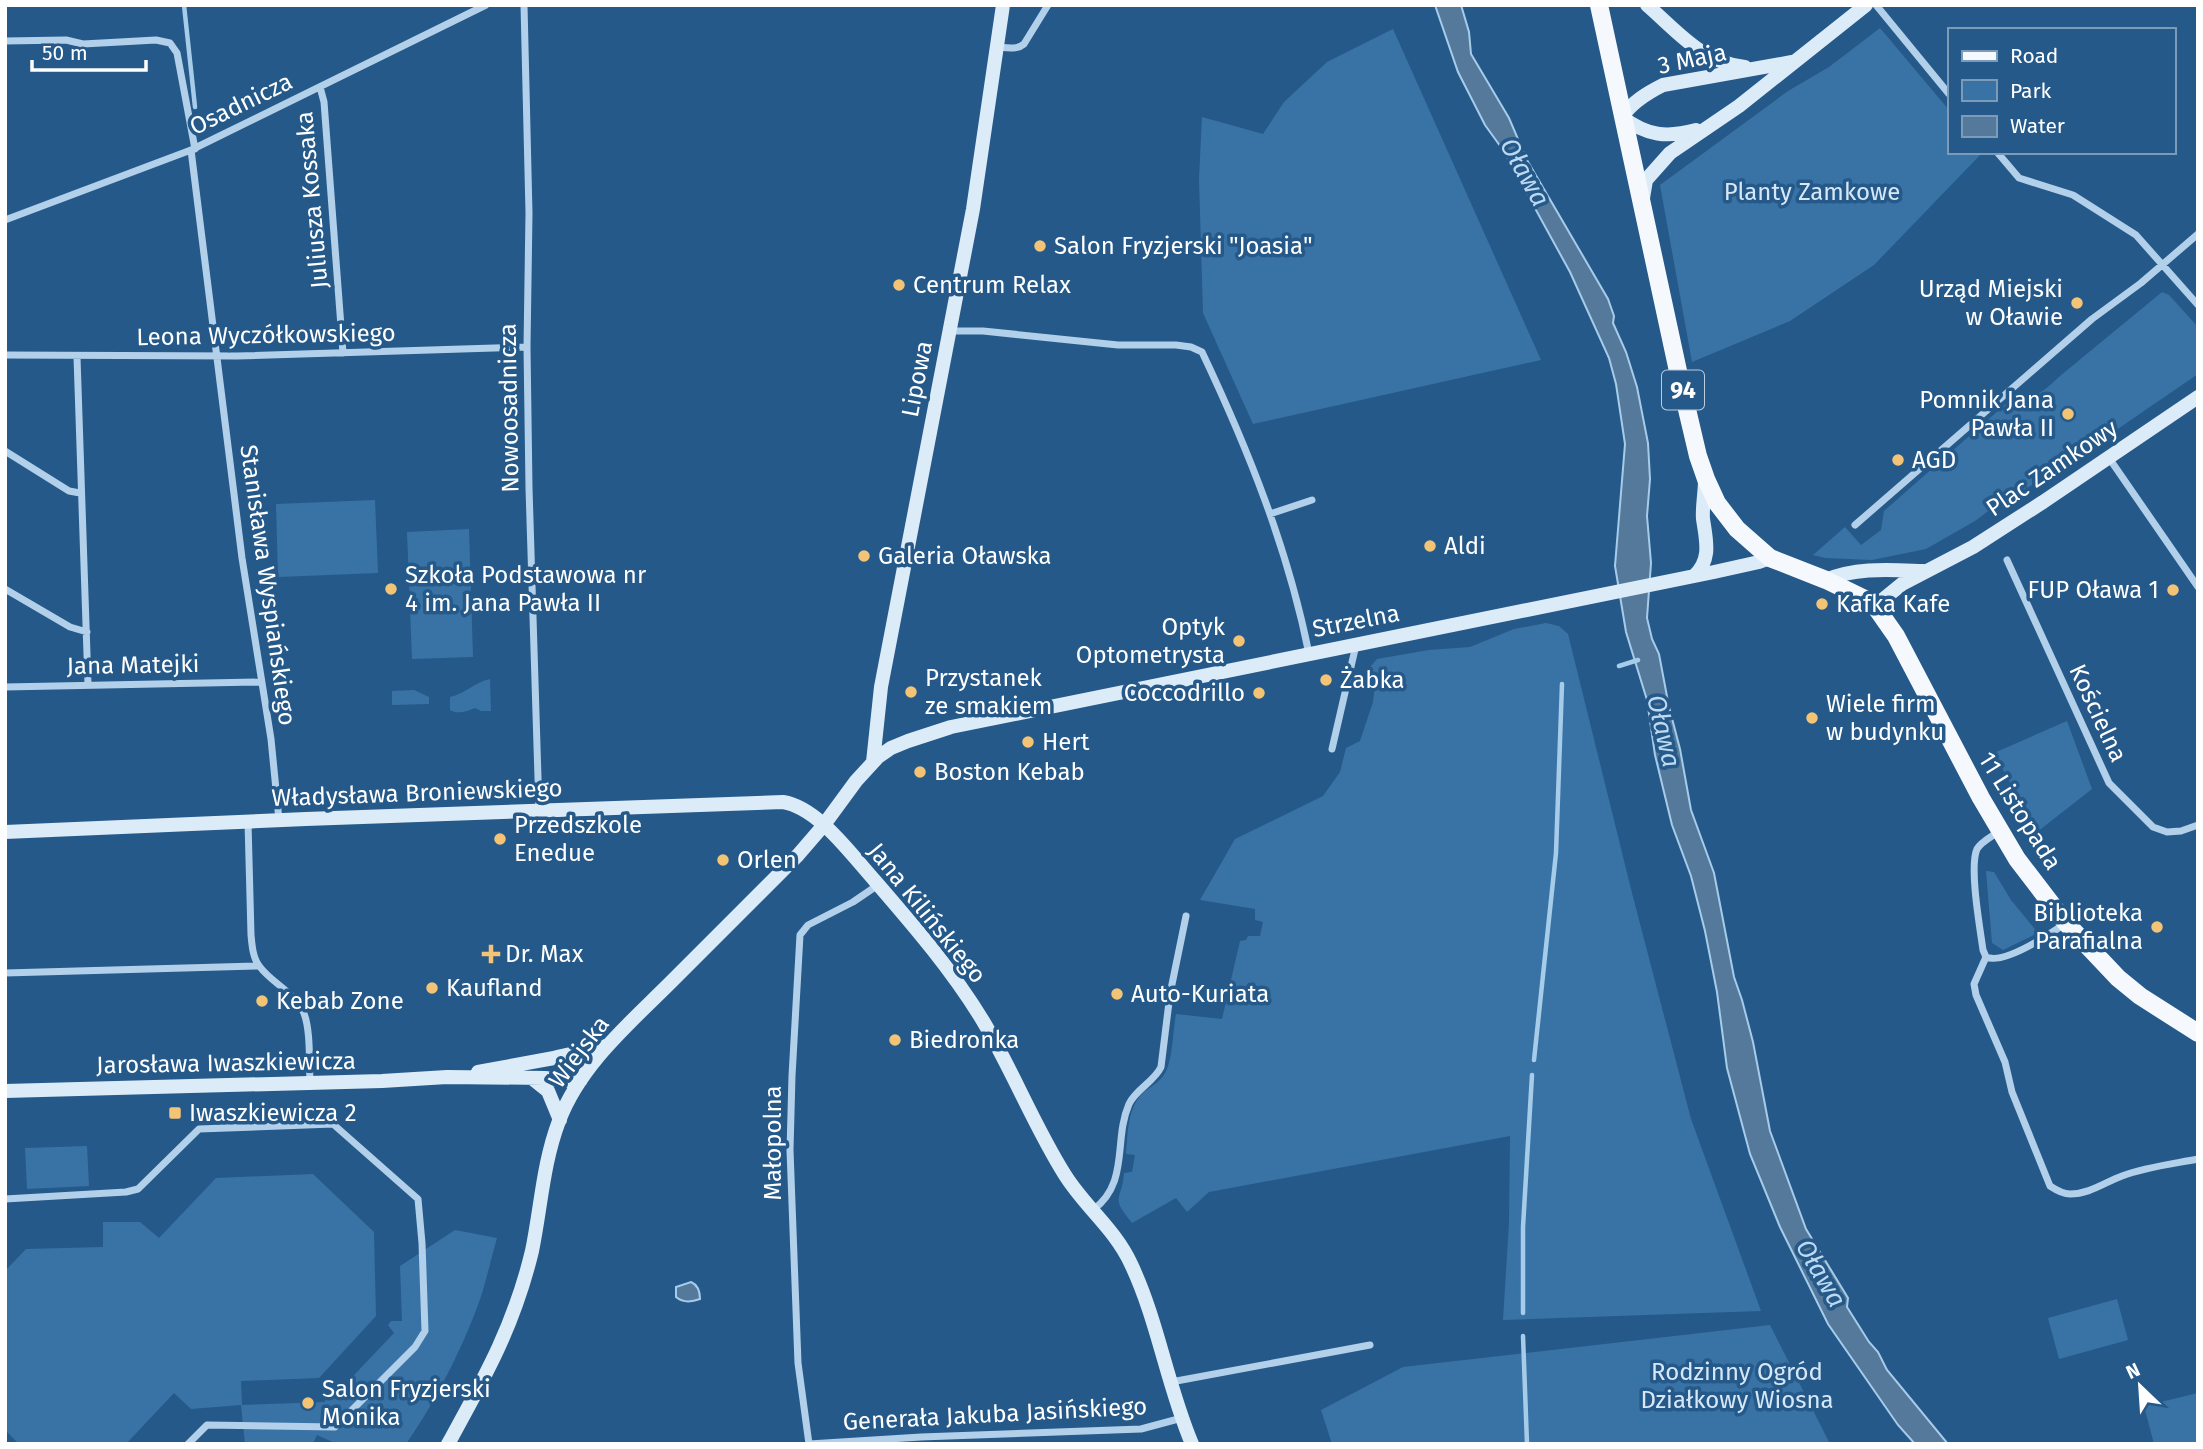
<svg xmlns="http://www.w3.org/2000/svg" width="2203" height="1449" font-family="'Fira Sans',sans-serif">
	<rect width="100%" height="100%" fill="#255989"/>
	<path fill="#3973a6" d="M1880 28 1949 110V152H1983L1874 265 1790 321 1692 362 1660 185 1788 91 1829 67Z
		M1393 29 1541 360 1253 424 1203 313 1199 179 1202 117 1263 134 1284 102 1327 62Z
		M2162 292 2169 295 2198 327V374L2052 474 1995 506 1975 521 1926 549 1872 560 1825 558 1813 555 1845 527 1861 545 1881 530 1884 511 2016 395C2038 398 2045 390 2060 376Z
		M375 500 378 573 278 577 276 504Z
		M469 529 473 657 412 659 407 532Z
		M1546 623 1559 626 1568 634 1632 893 1691 1119 1761 1311 1503 1320 1509 1223 1510 1136 1209 1192 1187 1212 1176 1198 1132 1223C1109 1195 1122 1202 1124 1173L1132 1172 1135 1155 1126 1154C1128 1134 1127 1107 1144 1092 1153 1085 1162 1081 1167 1069 1173 1053 1173 1031 1176 1014L1222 1019 1240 941 1246 940 1248 936H1260L1263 922 1255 920V909L1200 900 1235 839 1323 796 1340 772 1346 748 1360 741 1373 702 1375 684 1370 667 1377 659 1429 650 1470 647 1514 629Z
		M490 679 491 711H481L475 708C467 711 458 715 450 710V697C465 694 475 682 490 679Z
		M414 690 429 697V704L392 705V691Z
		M2067 721 2092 789 2037 832 1994 753Z
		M1986 871 1994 872 2011 900 2038 933 2003 950 1992 943Z
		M87 1146 89 1186 27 1189 25 1148Z
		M313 1174 374 1232 376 1316 319 1378 241 1381 242 1405 325 1402V1389L329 1386 337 1393 394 1333 388 1325 391 1321H402L400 1266 455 1230 497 1238C492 1255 488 1273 483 1290 468 1338 435 1403 406 1444H337L317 1435 313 1444H245L241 1405 191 1409 174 1393 126 1444H19L5 1430V1271L26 1249 103 1247V1222H140L159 1238 216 1178Z
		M2117 1299 2128 1340 2059 1359 2048 1318Z
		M1770 1325 1830 1444H1332L1321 1410 1403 1367Z
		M2198 1393V1444H2154L2144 1406Z"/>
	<path fill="#55799b" stroke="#a6ccea" stroke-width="2" d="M1435 5H1461L1469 32 1471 54 1509 118 1527 160 1608 299 1614 316 1613 323 1626 352 1637 387 1648 443 1650 479 1647 516 1651 563 1647 618 1652 639 1659 654 1669 707 1680 749 1691 810 1714 873 1734 977 1742 1000 1753 1042 1770 1131 1806 1229 1848 1298 1847 1307 1869 1342 1878 1352 1887 1370 1948 1444H1915L1898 1425 1828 1324 1780 1227 1750 1154 1727 1068 1717 992 1705 931 1691 876 1672 825 1655 755 1647 700 1626 632 1615 566 1625 444 1616 384 1609 358 1570 272 1503 150 1485 125 1458 72Z
		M691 1282C698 1285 700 1292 700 1299 692 1302 683 1303 676 1297V1287Z"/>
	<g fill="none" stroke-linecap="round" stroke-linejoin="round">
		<path stroke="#a6ccea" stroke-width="4.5" d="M184 5 195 107
			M1619 666 1638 660
			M1534 1060 1556 853 1562 684
			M1523 1313V1227L1532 1075
			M1523 1336 1527 1444"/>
		<path stroke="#b2d0ea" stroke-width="7" d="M524 5 529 213 527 347 529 488 539 810
			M1876 5 1949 94
			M5 41 66 40 83 44 156 40 170 43 177 53 195 149
			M998 47C1007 48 1017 50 1024 44L1048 5
			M320 87 324 102 343 353
			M191 150 242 558 271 739 279 820
			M1997 152 2019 178 2073 195 2136 235 2198 305
			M5 220 191 150 486 5
			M950 331H983L1118 345H1176L1191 347 1202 352C1248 449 1288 549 1309 654
			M5 355 237 356 527 347
			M77 357 88 684
			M5 451 69 491 80 493
			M2109 458 2198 587
			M1270 514 1312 500
			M1855 525 2092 319 2141 283 2198 234
			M2007 560 2109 783 2153 827 2167 832 2181 831 2198 825
			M5 589 70 627 87 632
			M5 687 261 682
			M1332 749 1356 645
			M248 822 251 935C252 946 253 959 260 967 272 983 294 992 303 1011 311 1028 309 1063 310 1082
			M1998 832C1991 837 1981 842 1977 849 1969 867 1980 928 1983 950L1986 957 1974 984 1976 995 2005 1062 2012 1092 2050 1186C2056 1190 2063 1194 2070 1194 2090 1194 2105 1182 2122 1176 2146 1167 2172 1164 2198 1159
			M878 885 853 902 808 925 800 935 792 1076 790 1150 798 1363 809 1444 921 1437 1141 1429 1182 1418
			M1986 957C2004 965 2050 934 2066 923
			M5 973 258 966
			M5 1199 126 1192 138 1189 199 1129 333 1124 418 1199 422 1243 425 1331 415 1347 335 1427 207 1425 188 1444
			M1093 1210C1130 1182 1113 1141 1129 1104 1136 1089 1154 1082 1161 1067L1170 994 1186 916
			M1171 1382 1370 1345"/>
		<path stroke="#dcebf8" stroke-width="14" d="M1647 5C1678 32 1702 63 1745 67
			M1696 130C1667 138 1647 136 1622 117 1632 102 1647 93 1663 85L1792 62
			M1643 198 1646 180 1670 153 1739 106 1866 5
			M1694 576C1712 560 1706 540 1703 519 1702 507 1705 493 1705 480
			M1826 580C1856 567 1891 570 1923 571
			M1875 606 1902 584 1973 547 2043 502 2198 397
			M873 762 881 687 973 209 1003 5
			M5 832 306 819 783 802C814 807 843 844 863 867 906 917 949 965 983 1021 1013 1071 1034 1126 1065 1175 1085 1207 1115 1229 1131 1264 1158 1321 1167 1385 1192 1444
			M478 1072 554 1058C572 1052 591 1053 608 1045
			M533 1079 548 1091 560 1120
			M5 1091 382 1081 447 1077 545 1078 569 1081 581 1080
			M448 1444C485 1377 514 1326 532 1251 541 1207 543 1163 559 1121 580 1065 630 1023 671 982 713 940 756 897 798 855L823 826 856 781 878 757 891 748 908 741 951 727 1714 572 1759 562 1770 558"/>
		<path stroke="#f5f9fe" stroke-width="18" d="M1599 5 1678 371 1698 456 1706 479 1717 503 1737 529 1770 558 1826 580 1863 598 1875 606 1896 636 1981 798 2017 859 2066 923 2118 978 2140 996 2198 1033"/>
	</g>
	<g fill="#f3c476" stroke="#255989" stroke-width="2.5">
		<circle cx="1040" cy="246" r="7"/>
		<circle cx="899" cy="285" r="7"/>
		<circle cx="2077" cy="303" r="7"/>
		<circle cx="2068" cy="414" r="7"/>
		<circle cx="1898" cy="460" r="7"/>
		<circle cx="1430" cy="546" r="7"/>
		<circle cx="864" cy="556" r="7"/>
		<circle cx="391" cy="589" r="7"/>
		<circle cx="2173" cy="590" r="7"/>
		<circle cx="1822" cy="604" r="7"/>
		<circle cx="1239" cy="641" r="7"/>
		<circle cx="1326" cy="680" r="7"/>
		<circle cx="911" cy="692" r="7"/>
		<circle cx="1259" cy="693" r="7"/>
		<circle cx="1812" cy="718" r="7"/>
		<circle cx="1028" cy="742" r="7"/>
		<circle cx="920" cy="772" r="7"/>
		<circle cx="500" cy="839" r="7"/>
		<circle cx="723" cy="860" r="7"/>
		<circle cx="2157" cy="927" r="7"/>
		<path d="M487.5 943.5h7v7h7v7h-7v7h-7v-7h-7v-7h7z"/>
		<circle cx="432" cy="988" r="7"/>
		<circle cx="1117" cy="994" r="7"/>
		<circle cx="262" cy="1001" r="7"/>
		<circle cx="895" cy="1040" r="7"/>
		<rect x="168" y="1106" width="14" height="14" rx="3.5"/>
		<circle cx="308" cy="1403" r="7"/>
	</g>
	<g text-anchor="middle" stroke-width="7" stroke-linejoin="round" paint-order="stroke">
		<rect fill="#255989" stroke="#becddc" stroke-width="2" x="1662" y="370.5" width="42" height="39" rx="5"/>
		<g font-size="23" font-weight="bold" fill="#fff">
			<text x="1683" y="398">94</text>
		</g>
		<g font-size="24" fill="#fff" stroke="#255989">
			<text transform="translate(1692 59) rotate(-12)" y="8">3 Maja</text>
			<text transform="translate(241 104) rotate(-26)" y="8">Osadnicza</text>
			<text transform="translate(312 200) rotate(-95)" y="8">Juliusza Kossaka</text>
			<text transform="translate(266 335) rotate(-1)" y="8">Leona Wyczółkowskiego</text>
			<text transform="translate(917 379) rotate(-79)" y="8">Lipowa</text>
			<text transform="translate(509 408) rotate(-91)" y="8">Nowoosadnicza</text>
			<text transform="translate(2052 468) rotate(-34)" y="8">Plac Zamkowy</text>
			<text transform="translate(268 585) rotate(82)" y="8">Stanisława Wyspiańskiego</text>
			<text transform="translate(1356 621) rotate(-11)" y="8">Strzelna</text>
			<text transform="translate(133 665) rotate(-1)" y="8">Jana Matejki</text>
			<text transform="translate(2098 713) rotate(65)" y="8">Kościelna</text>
			<text transform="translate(417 793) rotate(-2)" y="8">Władysława Broniewskiego</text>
			<text transform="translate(2020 811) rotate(58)" y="8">11 Listopada</text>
			<text transform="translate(927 913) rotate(51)" y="8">Jana Kilińskiego</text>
			<text transform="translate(579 1052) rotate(-53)" y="8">Wiejska</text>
			<text transform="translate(226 1063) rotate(-1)" y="8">Jarosława Iwaszkiewicza</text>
			<text transform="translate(773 1143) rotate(-90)" y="8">Małopolna</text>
			<text transform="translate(995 1414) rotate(-3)" y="8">Generała Jakuba Jasińskiego</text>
		</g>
		<g font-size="24" fill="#d6e8f7" stroke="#255989">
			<text x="1812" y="200">Planty Zamkowe</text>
			<text x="1737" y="1380">Rodzinny Ogród<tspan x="1737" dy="28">Działkowy Wiosna</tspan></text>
		</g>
		<g font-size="24" fill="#fff" stroke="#255989" text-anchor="start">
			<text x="1054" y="254">Salon Fryzjerski "Joasia"</text>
			<text x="913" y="293">Centrum Relax</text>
			<text x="2063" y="297" text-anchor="end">Urząd Miejski<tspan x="2063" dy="28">w Oławie</tspan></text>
			<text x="2054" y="408" text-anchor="end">Pomnik Jana<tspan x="2054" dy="28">Pawła II</tspan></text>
			<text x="1912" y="468">AGD</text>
			<text x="1444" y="554">Aldi</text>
			<text x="878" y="564">Galeria Oławska</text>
			<text x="405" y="583">Szkoła Podstawowa nr<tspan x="405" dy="28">4 im. Jana Pawła II</tspan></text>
			<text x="2159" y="598" text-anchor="end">FUP Oława 1</text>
			<text x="1836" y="612">Kafka Kafe</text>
			<text x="1225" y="635" text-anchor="end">Optyk<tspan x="1225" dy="28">Optometrysta</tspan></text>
			<text x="925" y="686">Przystanek<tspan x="925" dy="28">ze smakiem</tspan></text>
			<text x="1340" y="688">Żabka</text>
			<text x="1245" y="701" text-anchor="end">Coccodrillo</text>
			<text x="1826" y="712">Wiele firm<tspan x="1826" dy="28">w budynku</tspan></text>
			<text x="1042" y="750">Hert</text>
			<text x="934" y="780">Boston Kebab</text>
			<text x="514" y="833">Przedszkole<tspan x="514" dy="28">Enedue</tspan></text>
			<text x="737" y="868">Orlen</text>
			<text x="2143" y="921" text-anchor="end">Biblioteka<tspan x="2143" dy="28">Parafialna</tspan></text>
			<text x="505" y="962">Dr. Max</text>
			<text x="446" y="996">Kaufland</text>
			<text x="1131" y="1002">Auto-Kuriata</text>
			<text x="276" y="1009">Kebab Zone</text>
			<text x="909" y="1048">Biedronka</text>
			<text x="189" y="1121">Iwaszkiewicza 2</text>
			<text x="322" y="1397">Salon Fryzjerski<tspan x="322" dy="28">Monika</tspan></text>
		</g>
		<g font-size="26" font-style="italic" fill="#bdd9f1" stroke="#255989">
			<text transform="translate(1525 172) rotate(61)" y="9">Oława</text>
			<text transform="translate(1664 731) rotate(77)" y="9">Oława</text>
			<text transform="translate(1821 1273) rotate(60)" y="9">Oława</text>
		</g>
	</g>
	<rect width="2203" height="1449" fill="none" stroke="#ffffff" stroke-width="14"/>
	<rect x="1948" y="28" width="228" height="126" fill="#255989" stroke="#7c9bb8" stroke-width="2"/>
	<rect x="1962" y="51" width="35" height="10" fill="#f5f9fe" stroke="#7c9bb8" stroke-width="2"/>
	<text x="2010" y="63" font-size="21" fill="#ffffff">Road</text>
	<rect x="1962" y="80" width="35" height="21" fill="#3973a6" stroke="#7c9bb8" stroke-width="2"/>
	<text x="2010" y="98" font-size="21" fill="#ffffff">Park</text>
	<rect x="1962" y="116" width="35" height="21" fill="#55799b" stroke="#7c9bb8" stroke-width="2"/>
	<text x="2010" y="133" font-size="21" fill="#ffffff">Water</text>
	<g transform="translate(2140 1386) rotate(335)" stroke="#255989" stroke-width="5" paint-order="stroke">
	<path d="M0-5L12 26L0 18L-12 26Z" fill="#ffffff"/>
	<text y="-10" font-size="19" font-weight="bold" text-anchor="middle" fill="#ffffff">N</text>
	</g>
	<path d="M32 60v10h114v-10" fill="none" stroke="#ffffff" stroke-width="3.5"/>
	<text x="42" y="60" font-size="21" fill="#ffffff" stroke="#255989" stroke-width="5" paint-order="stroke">50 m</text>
</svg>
